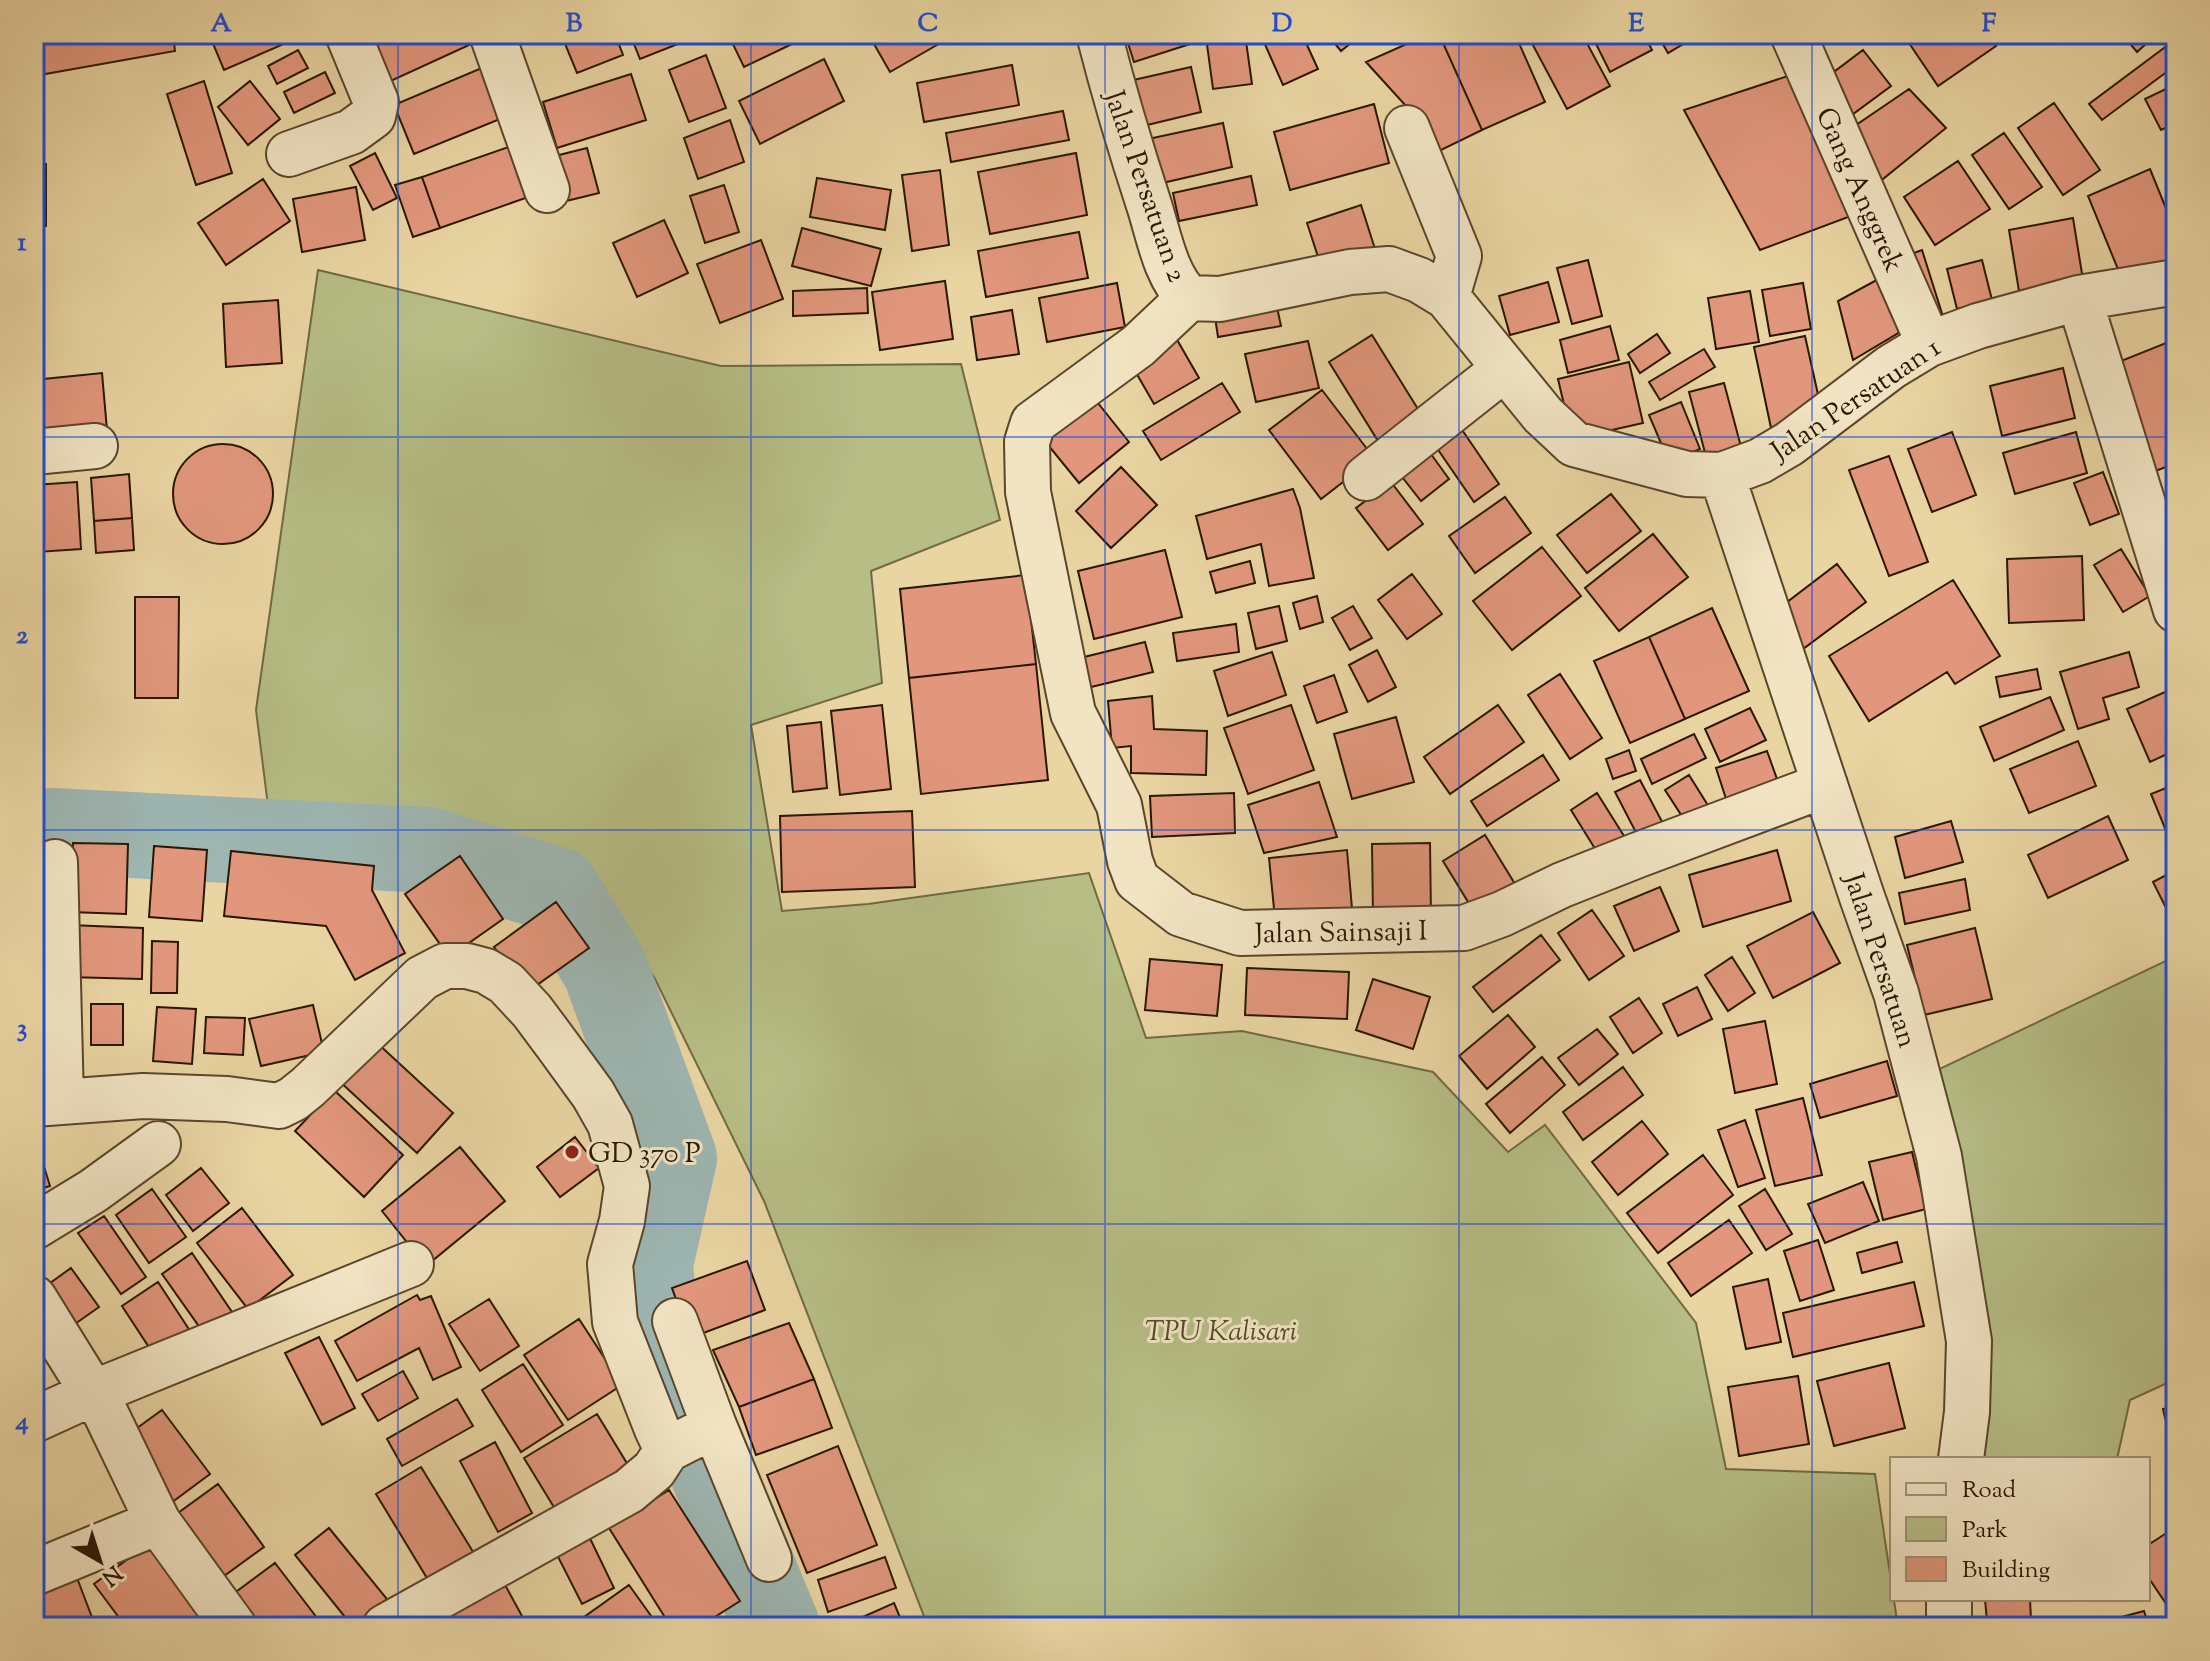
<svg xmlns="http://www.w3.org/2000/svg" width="2210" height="1661" font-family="'Sorts Mill Goudy',serif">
	<rect width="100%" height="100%" fill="#e9d5a2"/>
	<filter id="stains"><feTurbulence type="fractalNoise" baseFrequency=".0025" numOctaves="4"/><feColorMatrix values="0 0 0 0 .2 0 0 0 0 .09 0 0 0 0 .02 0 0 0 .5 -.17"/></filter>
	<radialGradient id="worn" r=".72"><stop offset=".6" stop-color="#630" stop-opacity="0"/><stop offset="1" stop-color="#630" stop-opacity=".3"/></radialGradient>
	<path fill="#b6bd85" stroke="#706a44" stroke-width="2" d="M318 270 721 366 961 364 1000 520 871 571 882 683 751 725 782 911 868 904 1089 873 1146 1038 1242 1031 1433 1072 1508 1152 1545 1125 1696 1323 1726 1469 1875 1474 1898 1627H925V1619L764 1201 655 979 582 862 271 830 256 710Z
		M2176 956V1379L2130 1400 2117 1459H1974L1931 1073Z"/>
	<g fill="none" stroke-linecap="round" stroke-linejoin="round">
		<path stroke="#9db6b2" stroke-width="86" d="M34 838 52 831 427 850 557 890 605 969 674 1158 650 1264 656 1335 777 1627"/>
	</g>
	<path fill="#e2977c" stroke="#2a1703" stroke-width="2" d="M34 34H173L175 51 34 76Z
		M209 34H283L286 43 224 70Z
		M359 34H477L480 40 382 85Z
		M561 34H615L623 55 577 73Z
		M630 34H703L640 59Z
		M728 34H813L744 67Z
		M875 34H956L890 72 870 37Z
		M1125 34H1187L1190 44 1134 62Z
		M1230 34H1245L1252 84 1213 89 1206 37Z
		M1276 34H1302L1318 69 1283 85 1263 40Z
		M1327 34H1362L1341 51Z
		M1429 34H1439L1482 130 1435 153 1407 107 1366 62Z
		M1439 34H1515L1545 102 1482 130Z
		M1527 34H1582L1610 86 1567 109Z
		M1591 34H1644L1652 50 1610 72Z
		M1657 34H1700L1668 53Z
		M1921 34H1988L1996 46 1938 86 1909 43Z
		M2122 34H2157L2137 52Z
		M2176 39V65L2102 120 2089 104Z
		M298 50 308 68 277 84 268 66Z
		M1863 50 1891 86 1845 120 1818 84Z
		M706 55 726 108 689 122 669 70Z
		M824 59 844 101 760 144 739 101Z
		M1012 65 1019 105 924 122 917 83Z
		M484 67 505 117 414 154 394 105Z
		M1191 67 1201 112 1139 127 1129 81Z
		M325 72 335 93 294 113 284 92Z
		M631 74 646 120 557 148 543 102Z
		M1794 74 1867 210 1760 250 1684 110Z
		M204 81 232 173 196 185 167 94Z
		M250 81 280 119 248 145 218 107Z
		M2176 84V123L2161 130 2145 99Z
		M1909 89 1946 128 1878 183 1840 136Z
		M2054 103 2100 170 2063 195 2018 128Z
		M1374 104 1389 163 1290 190 1274 132Z
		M1063 111 1069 140 951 162 946 133Z
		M730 120 744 162 698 179 684 138Z
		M1223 123 1232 167 1158 184 1148 139Z
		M2004 133 2042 187 2009 209 1972 155Z
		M520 143 537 194 440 228 422 177Z
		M587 148 599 193 554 204 543 159Z
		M375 153 397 198 373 210 350 166Z
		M1076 153 1087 215 990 234 978 172Z
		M1958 161 1990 209 1935 245 1904 197Z
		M34 164H46V226L34 227Z
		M2150 169 2176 233V257L2122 279 2088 196Z
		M940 170 949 245 912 251 902 175Z
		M1251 176 1257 205 1179 221 1173 193Z
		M422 177 440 228 413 237 395 185Z
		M817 178 891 190 885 230 810 217Z
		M263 179 290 221 226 265 198 223Z
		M724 185 739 232 705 243 690 196Z
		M356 187 365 240 302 252 293 199Z
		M1361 205 1376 252 1322 269 1307 223Z
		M2073 218 2083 280 2019 291 2009 230Z
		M664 220 688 273 637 297 613 243Z
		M802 228 881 249 871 286 792 266Z
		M1079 232 1088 278 986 297 978 251Z
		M761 240 783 299 720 323 697 264Z
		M1922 250 1945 323 1903 257Z
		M1588 260 1602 316 1572 324 1557 268Z
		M1982 260 1992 300 1957 309 1947 269Z
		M1884 276 1905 329 1853 360 1838 301Z
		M34 279H41L43 339 34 340Z
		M945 281 953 339 880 350 872 292Z
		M1548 282 1559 322 1510 335 1499 296Z
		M1117 283 1125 327 1047 342 1039 298Z
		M1803 283 1811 329 1770 336 1762 290Z
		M867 288 868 313 793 316V291Z
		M1750 291 1759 342 1716 349 1708 298Z
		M278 300 282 363 226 367 223 304Z
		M1277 307 1281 326 1218 337 1215 317Z
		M1012 310 1019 354 977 360 971 317Z
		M1610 326 1619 360 1568 373 1560 340Z
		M1172 331 1199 378 1154 404 1127 357Z
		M1657 334 1670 353 1640 373 1628 354Z
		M1372 335 1421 414 1378 441 1329 362Z
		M1805 336 1823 417 1771 428 1754 347Z
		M1308 341 1319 388 1256 402 1245 354Z
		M2166 343 2176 368V463L2148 474 2106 367Z
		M1704 349 1715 367 1660 400 1649 382Z
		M1629 362 1643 423 1572 439 1558 379Z
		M2063 368 2075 418 2002 436 1990 386Z
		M102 373 107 430 34 437V380Z
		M1222 383 1240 412 1161 460 1143 431Z
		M1724 383 1744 458 1709 468 1689 392Z
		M1322 390 1374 458 1321 499 1269 430Z
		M1090 393 1129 442 1079 483 1039 434Z
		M1681 402 1700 449 1669 462 1649 415Z
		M1456 421 1499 484 1474 502 1430 438Z
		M1952 432 1976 495 1932 512 1908 449Z
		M2076 432 2087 473 2015 494 2003 453Z
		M173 494a50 50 0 1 1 100 0a50 50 0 1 1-100 0Z
		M1428 450 1449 479 1421 501 1399 473Z
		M1889 456 1928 562 1889 576 1849 470Z
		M1121 467 1157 505 1111 548 1076 511Z
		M2103 472 2119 514 2090 525 2074 483Z
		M129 474 132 518 94 521 91 478Z
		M77 482 81 549 37 552 34 485Z
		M1391 482 1423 524 1388 550 1356 508Z
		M1293 489 1300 508 1314 578 1269 586 1261 544 1207 559 1196 516Z
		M1611 494 1641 531 1587 573 1557 535Z
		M1505 497 1531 533 1475 573 1449 536Z
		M132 518 134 550 96 553 94 521Z
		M1653 534 1688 577 1619 631 1585 588Z
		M1542 547 1581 596 1512 650 1473 601Z
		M2121 549 2150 596 2123 612 2094 565Z
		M1165 550 1182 617 1094 639 1078 571Z
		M2082 556 2084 620 2009 623 2007 559Z
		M1250 561 1255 583 1216 593 1210 572Z
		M1837 564 1866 602 1803 649 1774 612Z
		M1412 574 1442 614 1407 639 1378 600Z
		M1026 575 1036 664 909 678 900 589Z
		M1953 580 2000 656 1955 684 1947 672 1869 721 1829 656Z
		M1317 596 1323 622 1300 629 1293 603Z
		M135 597H179L178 698H135Z
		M1279 606 1287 641 1256 649 1248 613Z
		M1353 606 1372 638 1350 650 1332 618Z
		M1712 608 1749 691 1685 719 1649 637Z
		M1236 624 1239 652 1177 661 1173 633Z
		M1649 637 1685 719 1630 743 1594 661Z
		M1145 642 1153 672 1087 688 1080 658Z
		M1377 650 1396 687 1368 702 1349 665Z
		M1272 652 1286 695 1228 716 1214 671Z
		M2129 652 2139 687 2103 698 2109 719 2078 729 2060 672Z
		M1036 664 1048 780 921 794 909 678Z
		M2037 669 2041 689 2000 697 1996 677Z
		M1560 674 1602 738 1570 759 1528 695Z
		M1334 675 1347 712 1317 723 1304 686Z
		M2176 687V750L2150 762 2127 709Z
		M1152 696 1154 729 1207 731 1206 775 1131 773V746L1112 748 1108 701Z
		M2050 697 2064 730 1994 761 1980 727Z
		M882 705 891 789 840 795 831 711Z
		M1291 705 1314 770 1248 794 1224 728Z
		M1498 705 1524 742 1450 794 1424 757Z
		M1750 708 1766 740 1720 762 1705 729Z
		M1396 717 1414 782 1352 799 1334 734Z
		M821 722 827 788 793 792 787 726Z
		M1694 734 1706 758 1652 784 1641 759Z
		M2078 741 2096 786 2029 813 2010 769Z
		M1629 750 1636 771 1613 779 1606 759Z
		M1767 751 1782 793 1730 811 1716 768Z
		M1543 755 1559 780 1487 826 1471 801Z
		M1689 775 1714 815 1691 830 1665 790Z
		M1640 780 1668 833 1643 846 1615 792Z
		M1319 782 1337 837 1264 853 1248 805Z
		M2176 784V847L2173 848 2151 794Z
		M1234 793 1235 833 1152 837 1150 796Z
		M1597 793 1629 844 1602 860 1571 810Z
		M912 811 915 887 782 892 780 816Z
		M2108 816 2128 860 2048 898 2028 855Z
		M1951 821 1963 862 1905 878 1895 837Z
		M1485 835 1515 884 1473 910 1443 861Z
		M73 843 128 844 126 914 70 912Z
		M1430 843 1431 916H1373L1372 844Z
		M154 846 207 850 202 921 149 917Z
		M1347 850 1353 920 1276 929 1269 858Z
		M1777 850 1791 901 1703 927 1689 875Z
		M231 851 374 866 372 890 405 953 355 980 326 926 224 916Z
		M460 856 503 919 449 957 405 894Z
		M2176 870V918L2172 920 2153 882Z
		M1965 879 1970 910 1905 924 1899 893Z
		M1660 887 1679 931 1634 951 1614 906Z
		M556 902 589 948 527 992 494 947Z
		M1592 910 1624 956 1589 980 1558 933Z
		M1813 912 1840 963 1773 998 1747 946Z
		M69 925 143 928 142 979 67 977Z
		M1975 928 1992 999 1924 1015 1907 945Z
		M1541 935 1560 960 1493 1012 1473 987Z
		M152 941 178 942 177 993H151Z
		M1732 957 1755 993 1728 1011 1705 975Z
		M1150 959 1222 965 1217 1016 1145 1010Z
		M1247 968 1349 972 1347 1019 1245 1015Z
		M1373 979 1430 997 1413 1049 1356 1030Z
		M1697 987 1712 1019 1678 1036 1663 1004Z
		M1639 998 1662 1033 1633 1053 1610 1017Z
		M91 1004H123V1045H91Z
		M313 1005 324 1052 261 1066 249 1019Z
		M157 1007 196 1009 192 1064 153 1061Z
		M1508 1015 1535 1047 1487 1089 1459 1056Z
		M206 1017 245 1018 243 1055 204 1053Z
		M1765 1021 1777 1084 1735 1093 1723 1029Z
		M1597 1029 1618 1054 1579 1085 1558 1058Z
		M375 1041 453 1113 417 1153 338 1080Z
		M1542 1057 1565 1085 1510 1133 1486 1104Z
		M1887 1061 1897 1096 1820 1118 1810 1084Z
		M1623 1067 1643 1095 1583 1140 1563 1112Z
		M334 1090 403 1155 364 1197 295 1131Z
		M1803 1098 1822 1175 1775 1186 1756 1110Z
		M1745 1120 1765 1178 1738 1187 1718 1130Z
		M1642 1121 1668 1154 1618 1195 1592 1162Z
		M34 1134 50 1186 34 1191Z
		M575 1137 599 1168 560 1197 537 1167Z
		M460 1147 505 1201 426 1266 382 1211Z
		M1912 1152 1926 1209 1883 1220 1869 1162Z
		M1703 1155 1733 1195 1658 1253 1627 1213Z
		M201 1168 229 1203 193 1231 166 1195Z
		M1863 1182 1879 1221 1825 1243 1808 1204Z
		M152 1189 186 1237 149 1263 116 1215Z
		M1765 1189 1792 1234 1766 1250 1739 1206Z
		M242 1208 293 1275 248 1309 197 1243Z
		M104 1216 146 1277 121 1294 78 1233Z
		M1729 1220 1752 1253 1691 1296 1668 1263Z
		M1818 1240 1834 1290 1800 1301 1784 1251Z
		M1897 1242 1902 1262 1862 1273 1857 1253Z
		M192 1253 232 1312 203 1332 162 1274Z
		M747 1261 765 1310 690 1338 672 1288Z
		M71 1268 99 1307 75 1324 46 1286Z
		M1768 1279 1781 1342 1746 1349 1733 1287Z
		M158 1282 194 1337 158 1361 122 1306Z
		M1914 1282 1924 1326 1793 1357 1783 1313Z
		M417 1295 420 1300 431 1296 461 1367 433 1380 419 1348 357 1381 335 1341Z
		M489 1299 519 1346 480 1371 449 1324Z
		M579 1319 622 1385 568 1420 524 1355Z
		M789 1323 814 1379 739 1407 713 1350Z
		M319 1337 355 1408 322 1425 285 1353Z
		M1889 1363 1905 1428 1834 1446 1817 1381Z
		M523 1364 563 1425 521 1452 482 1390Z
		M403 1371 418 1398 378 1421 362 1394Z
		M1798 1376 1809 1444 1739 1456 1728 1387Z
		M814 1379 832 1428 756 1455 739 1407Z
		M457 1399 473 1426 402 1466 387 1439Z
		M2176 1406V1452L2173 1453 2163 1409Z
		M162 1410 210 1474 171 1503 133 1431Z
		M597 1414 628 1465 555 1509 524 1458Z
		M495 1442 532 1513 498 1532 460 1461Z
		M838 1446 877 1545 807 1573 767 1475Z
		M421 1467 475 1555 430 1583 376 1494Z
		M218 1484 264 1547 213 1584 167 1521Z
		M669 1490 740 1601 699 1627H671L609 1528Z
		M2176 1527V1607L2171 1611 2148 1577V1545Z
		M329 1528 387 1599 353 1627 295 1555Z
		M585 1528 614 1588 582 1604 552 1545Z
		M151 1542 214 1627H126L94 1584Z
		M885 1557 896 1588 828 1612 818 1580Z
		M275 1563 324 1627H246L225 1600Z
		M74 1570 93 1620 74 1627H34V1586Z
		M504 1583 528 1627H423Z
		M629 1585 659 1627H570Z
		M1985 1599H2030L2031 1620 1987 1622Z
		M894 1603 904 1627H849L847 1624Z
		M2144 1611 2149 1627H2084Z"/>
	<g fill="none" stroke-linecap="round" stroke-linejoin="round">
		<g stroke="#5a462b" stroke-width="48">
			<path id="street" d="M492 34 547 190
				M1099 34C1114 93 1131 150 1150 208 1159 237 1166 277 1189 298L1220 299 1350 272 1389 269 1419 280 1447 297 1543 415 1574 444 1687 474 1722 475 1760 461 1789 444 1891 367 1929 344 1978 326 2079 298 2176 282
				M1793 34 1929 344
				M1407 128 1459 256 1447 297
				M289 154 351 132 373 116 376 102 348 34
				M1189 298 1138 346 1033 423 1027 442 1028 492 1073 713 1119 805 1130 861 1137 880 1181 914 1240 933 1464 928 1502 914 1562 885 1638 855 1825 785
				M2079 298 2176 610
				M34 452 95 446
				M1722 475 1862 897 1896 993 1939 1156 1969 1341 1967 1412 1961 1459
				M1366 478 1504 369
				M55 862 61 1101
				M34 1104 143 1096 227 1099 279 1106 293 1099 308 1087 422 978 445 966H467L486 971 506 983 532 1011 558 1046 593 1094 610 1124 627 1186 622 1221 610 1264 615 1322 657 1429 667 1450
				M34 1227 93 1191 158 1144
				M34 1298 106 1414 158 1522 234 1627
				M34 1420 93 1393 411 1264
				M714 1426 769 1559
				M34 1573 158 1522
				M1949 1599V1627
				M385 1627 629 1491 654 1470 667 1450 714 1426 675 1321"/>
		</g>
		<use href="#street" stroke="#f1e4c3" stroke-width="44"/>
	</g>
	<path fill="none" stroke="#1d4ed8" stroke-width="2" stroke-opacity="0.55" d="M398 34V1627M751 34V1627M1105 34V1627M1459 34V1627M1812 34V1627M34 437H2176M34 830H2176M34 1224H2176"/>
	<circle fill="#8f2418" stroke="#f1e4c3" stroke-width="3" cx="572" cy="1152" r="8"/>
	<g text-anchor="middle" stroke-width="6" stroke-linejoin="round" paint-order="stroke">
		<g font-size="28" fill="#2a1703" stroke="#f1e4c3">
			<text transform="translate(1147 186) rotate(71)" y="10">Jalan Persatuan 2</text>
			<text transform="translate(1861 189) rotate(66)" y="10">Gang Anggrek</text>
			<text transform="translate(1855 398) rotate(-34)" y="10">Jalan Persatuan 1</text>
			<text transform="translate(1341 931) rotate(-1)" y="10">Jalan Sainsaji I</text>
			<text transform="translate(1882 960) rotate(72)" y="10">Jalan Persatuan</text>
		</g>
		<g font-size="28" fill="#2a1703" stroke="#f1e4c3" text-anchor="start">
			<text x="588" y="1162">GD 370 P</text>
		</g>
		<g font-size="28" font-style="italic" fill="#54492a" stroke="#f1e4c3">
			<text x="1221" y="1340">TPU Kalisari</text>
		</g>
	</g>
	<rect width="2210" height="1661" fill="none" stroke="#e9d5a2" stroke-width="88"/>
	<rect x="1890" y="1457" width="260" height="144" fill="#f1e4c3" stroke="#a19276" stroke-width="2"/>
	<rect x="1906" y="1483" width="40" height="12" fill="#f1e4c3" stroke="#a19276" stroke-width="2"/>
	<text x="1962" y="1497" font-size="24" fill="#2a1703">Road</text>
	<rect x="1906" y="1517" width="40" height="24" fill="#b6bd85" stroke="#a19276" stroke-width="2"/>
	<text x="1962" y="1537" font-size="24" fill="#2a1703">Park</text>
	<rect x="1906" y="1557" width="40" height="24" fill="#e2977c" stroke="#a19276" stroke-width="2"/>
	<text x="1962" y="1577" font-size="24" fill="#2a1703">Building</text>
	<g transform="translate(100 1561) rotate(141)" stroke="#f1e4c3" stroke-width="6" paint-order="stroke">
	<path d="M0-6L14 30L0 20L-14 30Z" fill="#2a1703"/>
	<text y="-12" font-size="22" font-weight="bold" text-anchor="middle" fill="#2a1703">N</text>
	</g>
	<rect x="44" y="44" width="2122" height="1573" fill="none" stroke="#1d4ed8" stroke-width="3"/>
	<g font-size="26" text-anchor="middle" font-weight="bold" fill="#1d4ed8">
		<text x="221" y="31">A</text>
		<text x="574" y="31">B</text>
		<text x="928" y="31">C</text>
		<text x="1282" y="31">D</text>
		<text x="1636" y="31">E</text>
		<text x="1989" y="31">F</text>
		<text x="22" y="250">1</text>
		<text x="22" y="643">2</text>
		<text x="22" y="1036">3</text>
		<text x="22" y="1429">4</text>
	</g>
	<rect width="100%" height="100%" filter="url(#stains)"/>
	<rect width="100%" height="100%" fill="url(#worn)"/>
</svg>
